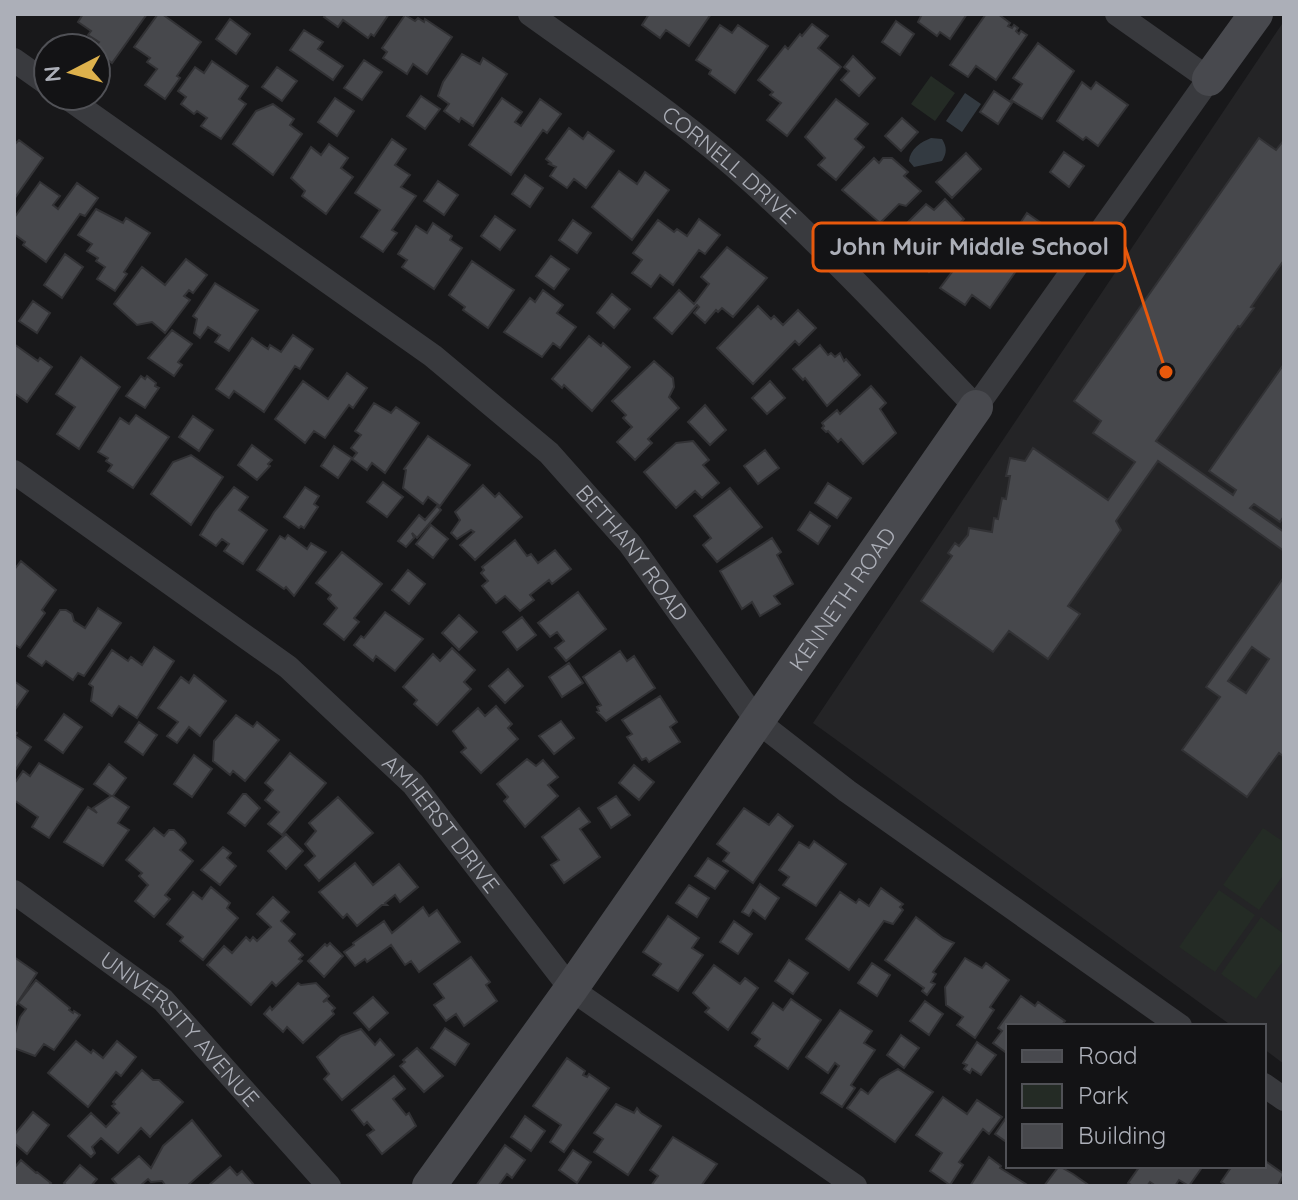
<svg xmlns="http://www.w3.org/2000/svg" width="1298" height="1200" font-family="Quicksand,sans-serif">
	<rect width="100%" height="100%" fill="#18181a"/>
	<path fill="#242426" d="M1284 21V1064L1264 1049V1026H1232L813 723Z"/>
	<path fill="#242b25" d="M931 76 955 93 935 121 911 104Z
		M1263 828 1284 842V874L1259 910 1223 885Z
		M1219 890 1255 915 1215 972 1179 947Z
		M1261 917 1284 934V960L1256 999 1221 974Z"/>
	<path fill="#333a41" d="M965 93 981 104 962 132 946 121Z
		M931 138 942 139C947 147 947 153 942 161L914 167 909 161C910 149 921 142 931 138Z"/>
	<path fill="#47484c" stroke="#323235" stroke-width="2" fill-rule="evenodd" d="M83 14H147L112 63 96 51 95 48 99 42 88 35 91 31 78 22Z
		M158 14H162L201 42 177 76 180 78 165 99 145 85 157 69 147 62 150 58 134 47Z
		M326 14H389L374 36 371 34 368 38 343 20 338 27 324 17Z
		M649 14H711L689 46 666 30 660 38 642 25Z
		M922 14H967L950 39 940 32 937 36 918 22Z
		M986 14H998L1010 23 1008 26 1012 28 1014 25 1018 28 1016 31 1019 34 1021 31 1027 35 996 80 976 66 968 77 950 65Z
		M405 15 415 21 418 18 424 22 425 19 452 37 427 74 413 64 407 74 383 58 387 52 382 48Z
		M230 19 250 34 236 54 216 39Z
		M896 21 914 34 900 55 882 42Z
		M812 24 828 36 818 48 841 67 787 136 767 120 781 103 770 95 773 92 758 80 785 46 788 49 800 34 802 36Z
		M720 25 732 33 738 25 768 46 735 93 709 74 711 70 696 60Z
		M304 30 323 42 318 49 343 66 333 80 290 50Z
		M1038 43 1074 71 1042 119 1011 100 1022 84 1013 78Z
		M462 54 480 64 483 58 507 74 473 126 461 118 459 122 444 111 449 104 438 96 443 82Z
		M853 56 875 78 859 96 841 80 849 71 844 67Z
		M364 60 382 72 362 100 344 88Z
		M212 61 248 86 239 99 246 104 221 139 201 126 207 118 197 111 194 114 181 104 186 97 178 91 195 67 204 73Z
		M277 67 297 81 282 101 262 87Z
		M1082 82 1091 89 1096 82 1128 105 1098 146 1086 137 1083 140 1057 121Z
		M994 91 1012 103 998 124 980 112Z
		M421 96 440 109 425 129 407 116Z
		M335 98 354 111 337 136 318 122Z
		M502 98 522 112 515 122 521 126 540 99 561 114 547 133 543 130 511 175 469 145Z
		M836 99 868 124 855 139 864 147 836 180 818 165 825 158 805 137Z
		M273 104 294 119 290 125 302 134 273 175 233 144 256 111Z
		M902 118 918 132 901 151 885 136Z
		M569 128 583 139 588 132 614 151 586 188 574 179 567 188 550 176 556 167 549 164 551 163 546 159Z
		M1259 138 1276 150 1284 140V260L1251 307 1254 308 1240 327 1238 326 1156 441 1233 495 1236 490 1209 471 1284 364V516L1280 522 1254 504 1250 508 1284 532V551L1158 461 1116 521 1121 530 1068 606 1080 614 1048 659 1009 631 993 652 921 601 952 556 948 553 955 543 959 546 968 535 969 528 992 532 994 518 998 519 1002 498 1006 499 1010 476H1006L1010 458 1025 461 1033 448 1108 500 1135 462 1093 433 1101 421 1074 401Z
		M392 139 406 149 395 165 410 175 401 187 416 196 392 230 397 233 383 252 361 237 380 210 355 193Z
		M19 140 43 158 14 199V145Z
		M329 144 348 158 341 168 353 177 326 214 302 196 305 191 291 178 311 147 321 155Z
		M1064 152 1084 166 1069 187 1050 172Z
		M966 153 981 169 952 198 936 182Z
		M874 158 879 163 883 158H892L908 172 904 176 921 191 906 206 899 204 880 223 842 190Z
		M619 171 637 184 645 172 669 190 632 240 592 207Z
		M525 175 543 188 530 207 512 194Z
		M438 181 458 195 444 215 424 201Z
		M40 182 60 196 53 205 58 209 77 183 98 198 85 216 80 214 46 262 23 245 25 242 14 234V218Z
		M945 199 964 219 956 227 963 234 958 239 960 241 929 272 905 249 911 243 899 231 926 204 934 210Z
		M96 209 123 223 126 218 150 233 124 272 127 274 115 291 97 279 105 267 96 261 98 258 87 251 92 244 78 235Z
		M1027 213 1047 227 1034 246 1015 231Z
		M495 216 515 230 500 250 481 236Z
		M699 219 720 235 705 254 699 250 673 285 660 275 651 287 632 273 642 260 633 253 658 220 674 232 677 229 687 236Z
		M573 220 591 233 577 253 559 240Z
		M433 223 452 236 450 240 462 248 434 289 402 267 407 260 398 254 416 226 427 233Z
		M727 247 767 278 733 317 722 308 718 312 716 310 705 323 694 313 699 307 697 305 672 334 654 318 679 290 694 304 709 284 701 277Z
		M986 247 1016 271 990 308 972 295 965 305 940 288 967 252 978 259Z
		M65 254 83 267 62 298 44 285Z
		M551 256 569 269 554 289 536 276Z
		M186 259 207 275 193 293 189 290 184 296 190 300 165 333 152 322 137 325 114 304 142 267 165 285Z
		M472 261 514 290 488 328 463 310 465 307 449 295Z
		M215 283 258 310 229 351 215 342 220 335 208 327 200 338 194 333 197 319 193 316Z
		M543 290 563 305 557 313 576 327 560 348 553 343 542 357 504 332 530 298 535 302Z
		M612 294 630 309 614 328 597 313Z
		M33 301 50 313 37 333 19 321Z
		M758 306 771 319 774 316 783 325 798 310 816 328 799 345 795 341 753 384 717 348Z
		M172 330 192 344 178 362 182 365 174 376 148 358Z
		M293 335 313 349 300 369 295 366 264 412 234 391 229 398 216 389 252 338 268 349 270 345 281 352Z
		M589 336 601 346 603 343 630 367 592 411 564 385 562 388 552 379Z
		M14 344 38 361 40 358 52 367 27 402 14 393Z
		M820 345 828 355 831 353 835 357 840 353 844 361 846 359 860 375 827 406 805 378 803 380 793 369Z
		M81 357 120 387 79 449 57 434 75 407 56 394Z
		M654 361 673 378 674 387 669 397 679 408 648 439 652 443 635 460 617 442 632 427 623 418 626 415 612 401Z
		M347 373 367 388 353 408 349 405 325 438 314 431 305 443 275 419 303 381 328 399Z
		M141 376 145 379 147 376 156 383 155 386 159 388 145 408 126 396Z
		M770 381 785 398 767 414 752 398Z
		M871 386 886 403 880 409 896 433 863 464 841 439 838 442 828 431 826 432 822 428 824 426 822 423 837 410 840 414Z
		M374 403 391 413 396 407 419 423 385 473 372 463 367 470 352 459 357 453 351 448 361 435 355 431Z
		M705 405 726 430 710 445 688 422Z
		M136 415 169 437 133 488 108 471 112 465 106 461 108 458 98 452 120 418 129 424Z
		M193 416 213 430 199 451 179 437Z
		M428 436 470 465 440 506 428 497 423 504 403 488 406 470 404 469Z
		M693 441 709 460 703 465 719 483 702 498 695 491 676 508 644 472 676 443Z
		M252 445 272 460 268 464 270 466 257 480 238 465Z
		M334 446 352 458 338 478 321 466Z
		M765 450 779 468 758 484 744 466Z
		M191 455 223 477 191 525 151 494 173 462Z
		M383 482 403 497 387 517 367 502Z
		M828 483 851 498 837 518 815 503Z
		M483 485 495 497 499 493 522 517 475 560 460 545 474 532 471 530 457 539 451 533 460 520 455 512Z
		M234 487 248 497 239 510 267 530 243 564 224 551 229 544 222 539 216 546 200 535 214 512Z
		M305 487 319 496 314 504 318 507 304 528 301 526 299 528 284 517Z
		M730 488 762 527 717 562 703 545 711 538 694 516Z
		M437 506 441 510 417 538 412 533 414 538 406 547 398 541 419 515 425 520Z
		M810 512 830 526 818 544 798 530Z
		M431 525 448 539 433 558 416 544Z
		M288 535 307 549 311 543 326 552 294 596 286 587 284 589 257 570 280 536 285 539Z
		M772 538 781 552 777 555 793 584 774 596 780 604 760 616 752 602 742 609 720 571Z
		M515 540 527 556 531 554 538 563 555 550 571 569 552 584 549 580 530 595 534 600 520 611 505 596 496 603 482 586 488 581 481 573 484 570 482 567Z
		M342 552 382 584 354 618 359 622 344 640 324 624 337 608 328 599 331 595 316 583Z
		M21 561 56 590 42 610 45 613 20 648 14 644V570Z
		M408 570 425 584 409 604 392 590Z
		M1284 577V757L1279 753 1247 797 1182 750 1220 697 1206 687ZM1252 647 1269 659 1246 693 1228 681Z
		M578 592 606 629 566 661 555 648 564 641 557 632 550 637 538 623Z
		M98 608 121 623 84 676 78 673 73 680 46 661 42 666 28 656 60 610H66L72 614 74 621 85 628Z
		M385 612 423 639 395 671 376 656 373 661 354 645 361 636 364 638Z
		M459 615 477 632 459 650 442 633Z
		M522 617 536 635 517 650 503 632Z
		M154 647 174 661 137 718 119 706 112 716 91 701 93 687 89 684 112 650 128 661 131 657 142 665Z
		M452 648 475 670 464 682 471 689 437 725 414 704 417 700 403 687 433 654 440 661Z
		M620 651 627 661 634 656 655 688 606 721 597 712 599 711 597 707 601 705 583 677Z
		M569 663 583 683 562 697 549 677Z
		M508 669 523 686 505 703 489 686Z
		M194 675 226 701 200 736 189 727 177 743 167 736 178 722 158 708 181 677 189 683Z
		M14 681 28 691 14 711Z
		M660 696 677 722 670 727 680 742 649 762 646 758 642 760 627 737 632 734 622 720Z
		M496 706 512 724 508 728 518 739 481 773 461 752 466 748 453 731 478 708 485 716Z
		M64 714 82 727 63 753 45 740Z
		M236 715 253 727 257 722 279 740 245 781 233 771 230 775 213 761 214 741Z
		M561 721 574 738 554 754 539 736Z
		M139 722 157 735 143 755 125 742Z
		M14 731 17 733 15 736 31 747 14 772Z
		M290 753 326 783 282 835 268 824 279 812 265 800 273 790 265 783Z
		M194 755 212 769 192 797 174 784Z
		M527 759 536 766 543 760 558 777 548 785 558 796 525 827 504 801 508 797 497 784Z
		M39 763 83 789 49 838 32 827 38 817 14 800V784L23 771 30 776Z
		M109 764 126 778 113 796 129 807 118 823 129 830 103 866 64 842 88 807 97 813 93 808 111 796 94 784Z
		M634 765 654 782 639 800 619 783Z
		M243 794H246L260 808 245 826 228 813Z
		M616 796 630 815 611 828 598 808Z
		M338 797 373 833 319 881 305 865 315 856 305 844 316 831 309 823Z
		M579 808 590 822 580 829 600 857 564 883 551 865 559 860 542 837Z
		M744 808 769 825 778 814 793 826 753 883 723 861 729 853 717 844Z
		M154 828 164 836 169 830H174L184 839 186 843 180 850 193 861 165 895 170 899 154 917 135 901 148 885 139 876 142 873 126 860Z
		M286 834 303 851 286 869 268 851Z
		M814 841 846 864 816 906 783 885 789 877 779 870 799 842 809 848Z
		M223 847 231 853 227 858 236 866 220 885 201 870Z
		M708 858 728 871 715 889 695 876Z
		M355 863 373 885 399 864 418 887 400 902 395 895 385 903 387 905H382L357 926 347 914 343 918 319 892Z
		M760 884 779 898 765 919 753 910 749 916 742 912Z
		M689 885 709 898 697 917 676 903Z
		M211 887 230 903 227 908 238 918 203 960 180 941 183 937 167 924 193 892 202 899Z
		M881 888 903 904 900 907 903 910 893 924 884 921 849 970 806 939 840 892 856 903 859 899 869 906Z
		M273 897 289 912 281 921 295 934 289 941 303 955 299 959 302 961 276 986 272 982 251 1005 207 965 224 946 232 953 246 937 250 941 253 937 257 941 271 927 257 914Z
		M423 907 429 916 437 910 460 942 419 972 411 961 405 965 391 945 367 962 365 959 355 966 344 952 354 945 353 943 384 921 392 933Z
		M668 916 699 938 692 948 703 955 678 991 653 975 661 964 643 952Z
		M916 917 943 938 954 943 933 972 936 974 931 982 935 984 927 995 922 991 924 988 885 960Z
		M734 921 752 934 738 954 720 942Z
		M330 943 343 956 324 977 308 961 325 944 327 946Z
		M14 957 37 973 14 1008Z
		M471 957 490 982 486 985 497 1001 464 1026 456 1014 446 1021 434 1005 444 998 434 984Z
		M965 958 982 968 986 963 1009 980 990 1007 994 1010 975 1038 957 1025 963 1017 946 1005 945 987Z
		M789 960 808 973 793 994 775 981Z
		M872 963 890 975 877 996 858 983Z
		M714 965 740 984 745 978 758 988 728 1030 705 1012 709 1008 693 993Z
		M36 980 70 1008 69 1010 73 1013 74 1011 80 1015 54 1050 44 1044 35 1056 14 1048V1037L20 1017 26 1009 18 1003Z
		M298 983 301 985 316 983 329 996 323 1002 327 1000 335 1008 332 1011 334 1014 303 1043 287 1027 283 1032 264 1014 270 1007 272 1010Z
		M1021 996 1035 1006 1038 1002 1065 1021 1061 1026H1008V1054L993 1043 1002 1031 998 1028Z
		M373 997 388 1013 369 1030 354 1013Z
		M791 999 821 1020 788 1069 755 1046 760 1039 752 1033 773 1003 783 1010Z
		M925 1001 943 1014 929 1035 910 1021Z
		M840 1010 872 1031 864 1043 875 1050 851 1085 855 1088 842 1107 821 1093 839 1066 835 1063 828 1073 806 1057Z
		M445 1028 469 1044 455 1065 431 1048Z
		M361 1029 375 1045 380 1039 394 1055 342 1100 324 1079 329 1074 317 1057 341 1036Z
		M901 1035 919 1048 904 1068 887 1055Z
		M76 1041 91 1053 93 1050 103 1058 117 1041 136 1057 121 1076 116 1072 88 1107 48 1073Z
		M977 1042 996 1055 981 1075 972 1069 970 1073 964 1069 967 1065 963 1063Z
		M417 1048 443 1076 424 1092 400 1066 405 1062 403 1060Z
		M567 1058 585 1071 583 1075 587 1077 589 1074 609 1088 564 1152 550 1142 561 1125 533 1106Z
		M898 1069 933 1092 895 1142 847 1108 861 1089 868 1094 880 1079Z
		M142 1070 153 1080H159L183 1102 150 1137 141 1128 118 1153 101 1138 92 1147 95 1153 91 1157 68 1136 91 1113 106 1127 119 1113 112 1106 115 1104 113 1102Z
		M394 1076 405 1089 393 1099 406 1115 409 1113 416 1126 382 1154 367 1135 374 1130 367 1122 364 1125 352 1110Z
		M943 1097 967 1114 977 1100 1002 1117 989 1134 983 1129 959 1162 963 1165 950 1185 930 1171 942 1153 916 1135Z
		M616 1104 634 1113 637 1108 641 1113 661 1126 628 1175 594 1152 603 1139 594 1133Z
		M33 1112 49 1125 27 1154 14 1143V1135Z
		M1008 1115V1143L995 1134Z
		M525 1116 545 1131 531 1151 511 1137Z
		M192 1120 221 1156 187 1186H166L162 1181 151 1182 148 1179 140 1186H118L112 1179 139 1156 151 1168 163 1146Z
		M673 1137 717 1164 701 1186H651L658 1176 650 1170Z
		M505 1145 525 1160 512 1178 507 1174 498 1186H476Z
		M573 1150 591 1162 577 1183 559 1170Z
		M989 1157 1001 1166 1000 1168 1029 1186H970Z
		M21 1160 36 1173 37 1172 51 1183 48 1186H14V1168Z
		M1264 1160 1284 1174 1278 1186H1227L1221 1182 1232 1166H1264Z
		M80 1165 97 1179 91 1186H67L64 1183Z
		M1059 1166 1073 1174 1090 1186H1044Z
		M1140 1166H1203L1189 1186 1179 1180 1175 1186H1156L1150 1182 1147 1186H1133L1128 1183Z
		M230 1167 237 1175 242 1171 255 1186H208Z"/>
	<g fill="none" stroke-linecap="round" stroke-linejoin="round">
		<g stroke="#393a3e" stroke-width="24">
			<path id="s1" d="M530 14C605 68 684 120 753 183 831 254 903 331 976 407L1209 79 1117 14"/>
			<path d="M14 60 48 84"/>
			<path id="s2" d="M65 96 433 356 549 453 630 544 757 721 847 791 1180 1026"/>
			<path id="s3" d="M14 472 288 667 413 784 571 989 855 1186"/>
			<path id="s4" d="M14 892 163 1000 329 1186"/>
			<path d="M1264 1085 1284 1099"/>
		</g>
		<g stroke="#48494e" stroke-width="34">
			<path d="M1209 79 1256 14"/>
			<path id="s5" d="M429 1186 571 989 976 407"/>
		</g>
	</g>
	<g text-anchor="middle" stroke-width="6" stroke-linejoin="round" paint-order="stroke">
		<g font-size="22" fill="#acafb8" stroke="#131315">
			<text dy="8" stroke="none"><textPath href="#s1" startOffset="250">CORNELL DRIVE</textPath></text>
			<text dy="8" stroke="none"><textPath href="#s2" startOffset="732">BETHANY ROAD</textPath></text>
			<text dy="8" stroke="none"><textPath href="#s5" startOffset="718">KENNETH ROAD</textPath></text>
			<text dy="8" stroke="none"><textPath href="#s3" startOffset="556">AMHERST DRIVE</textPath></text>
			<text dy="8" stroke="none"><textPath href="#s4" startOffset="216">UNIVERSITY AVENUE</textPath></text>
		</g>
	</g>
	<path fill="none" stroke="#e8590c" stroke-width="3" d="M1166 372L1125 247"/>
	<circle fill="#e8590c" stroke="#131315" stroke-width="3" cx="1166" cy="372" r="8"/>
	<rect fill="#131315" stroke="#e8590c" stroke-width="3" x="813" y="223" width="312" height="48" rx="8"/>
	<g font-size="24" text-anchor="middle" font-weight="bold" fill="#acafb8">
		<text x="969" y="255">John Muir Middle School</text>
	</g>
	<rect width="1298" height="1200" fill="none" stroke="#acafb8" stroke-width="32"/>
	<rect x="1006" y="1024" width="260" height="144" fill="#131315" stroke="#505156" stroke-width="2"/>
	<rect x="1022" y="1050" width="40" height="12" fill="#48494e" stroke="#505156" stroke-width="2"/>
	<text x="1078" y="1064" font-size="24" fill="#acafb8">Road</text>
	<rect x="1022" y="1084" width="40" height="24" fill="#242b25" stroke="#505156" stroke-width="2"/>
	<text x="1078" y="1104" font-size="24" fill="#acafb8">Park</text>
	<rect x="1022" y="1124" width="40" height="24" fill="#47484c" stroke="#505156" stroke-width="2"/>
	<text x="1078" y="1144" font-size="24" fill="#acafb8">Building</text>
	<g transform="translate(72 72) rotate(264)"><circle r="38" fill="#131315" stroke="#505156" stroke-width="2"/>
	<path d="M0-6L14 30L0 20L-14 30Z" fill="#ddb14c"/>
	<text y="-12" font-size="22" font-weight="bold" text-anchor="middle" fill="#acafb8">N</text>
	</g>
</svg>
